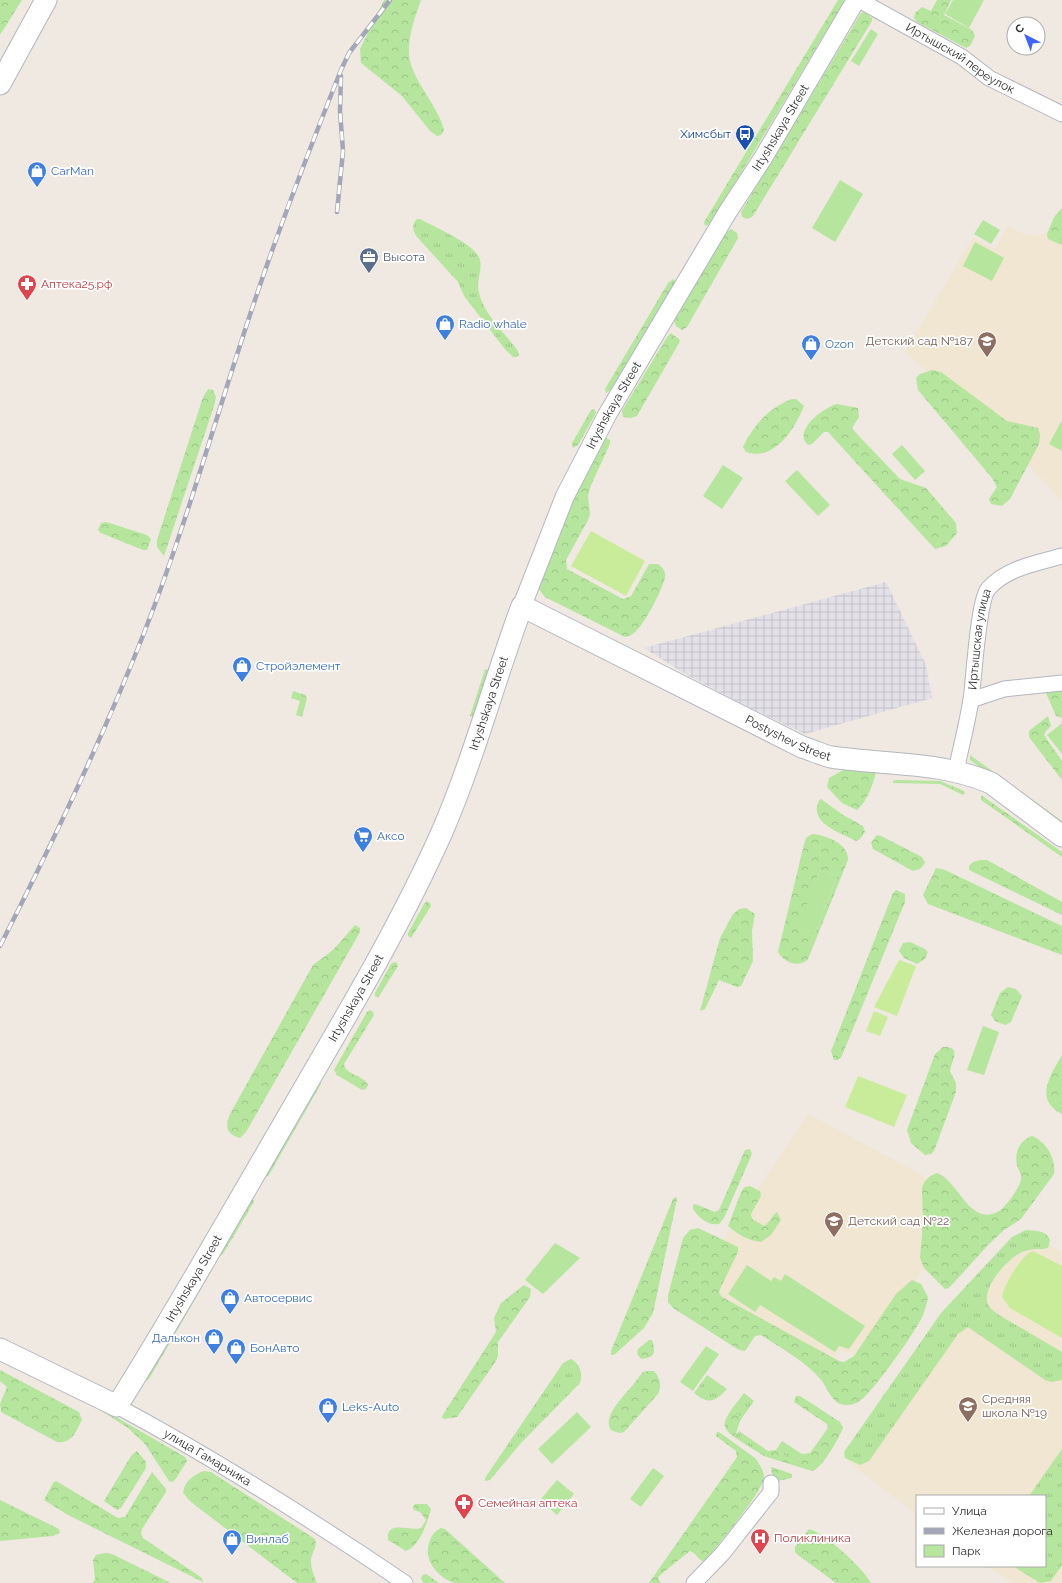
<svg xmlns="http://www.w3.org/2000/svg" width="1062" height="1583" font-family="Raleway,sans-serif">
	<defs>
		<pattern id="industrial-grid" width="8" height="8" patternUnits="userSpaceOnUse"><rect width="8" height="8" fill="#e3e1e8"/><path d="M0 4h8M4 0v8" fill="none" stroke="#c3c1c7"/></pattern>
		<pattern id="grass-tufts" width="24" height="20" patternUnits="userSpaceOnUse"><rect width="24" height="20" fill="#b6e59e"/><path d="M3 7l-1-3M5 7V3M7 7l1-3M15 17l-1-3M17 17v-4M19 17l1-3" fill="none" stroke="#9dc588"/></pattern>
		<pattern id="forest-crowns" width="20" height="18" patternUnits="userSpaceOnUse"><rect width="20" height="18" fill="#b6e59e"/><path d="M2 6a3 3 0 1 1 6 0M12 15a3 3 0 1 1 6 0" fill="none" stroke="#9dc588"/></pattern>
	</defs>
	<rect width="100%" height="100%" fill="#efe9e1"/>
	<path fill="url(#industrial-grid)" d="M886 582 926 665 932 698 805 734 744 705 687 675 644 648Z"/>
	<path fill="#f0e6d1" d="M1008 226 1027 235 1036 236 1050 231 1062 235V501L1005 440 905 352 973 237 994 249Z
		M808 1114 924 1176 948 1230 906 1296 858 1357 840 1350 829 1366 679 1296 727 1235Z
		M1045 1242 1062 1252V1583H1012L988 1566H1045V1496H917V1515L847 1461 899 1386 989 1266Z"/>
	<path fill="url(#grass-tufts)" d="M417 219H420C436 228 466 240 477 254 486 266 475 279 479 293 484 315 505 333 518 351L519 355 517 357H513L504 348 464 296 458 282 417 237C413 231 411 225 417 219Z
		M485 669 491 671 476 718 470 716Z
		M293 691 305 695 307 698 302 717 296 715 300 701 291 698Z
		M1026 1230C1036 1231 1046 1230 1050 1240L1048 1248C1041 1250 1035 1248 1029 1250 1012 1252 984 1284 987 1301 988 1308 995 1312 999 1315L1062 1352V1380L1052 1382 1045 1380 968 1327 958 1334 869 1461 860 1465 845 1458 844 1452 941 1313 1012 1237Z
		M571 1359C580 1364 583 1373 580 1383L521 1443 490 1480 485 1481V1478L563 1363Z
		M707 1375 727 1389C715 1402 709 1405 694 1393Z
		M744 1393 754 1401 742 1418 731 1410Z
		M739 1431 768 1451 764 1456 734 1437Z
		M782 1441 802 1454 796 1463 776 1450Z
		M1062 1449V1565L1051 1581 1040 1583 1013 1566H1045V1496H1029Z"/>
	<path fill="url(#forest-crowns)" fill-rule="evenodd" d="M0 0H22L0 35Z
		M384 0H421C415 17 408 36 409 54 410 78 438 105 444 130L441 135 437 136 430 131 402 96 361 63 360 49Z
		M838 0H845L711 223 705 226 704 222Z
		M937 0H951L944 15 972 30 975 36 970 46 966 48 917 22 914 18 915 13 922 7 931 11Z
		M864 12 872 18V21L753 216 748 219 742 217 741 212 861 13Z
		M1062 208V245L1048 239 1047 234 1054 217Z
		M731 229 737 233 738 238 687 327 682 330 676 326 674 321 726 233Z
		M673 279 675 281 674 285 611 390 606 393 605 389 668 283Z
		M671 333 680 340 679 343 637 416 631 418 623 417 622 411 667 337Z
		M932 370 941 372 1007 421 1038 428 1040 435 1039 444 1010 499 1002 506 991 504 989 499 997 487 992 478 918 390 916 378 920 374Z
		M208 389 213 390 216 397 214 406 164 556 157 547V540L203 397Z
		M792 399H796L804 406C795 428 775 462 746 452L743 447C754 424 769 408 792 399Z
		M837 404 858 408 859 417 852 428 856 433 900 479 926 488 956 523 957 533 946 546 935 549 828 432H824L812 444 808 445C792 431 824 407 837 404Z
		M594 409 596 412 595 415 578 445 573 448 572 443 591 410Z
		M605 437 610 440V444L591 485 588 496 590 514 588 520 566 560 567 569 623 599 631 596 649 564H658C662 567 666 571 665 577 663 589 644 625 634 633 632 635 629 636 625 637L545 597 538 588 551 543Z
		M106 522 147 535 151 539 147 550H143L101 533 98 530 101 523Z
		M1062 688V718L1056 716 1046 693 1049 690Z
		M1048 716 1051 726 1046 731 1044 735 1062 761V780L1029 737V731Z
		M970 755 1062 821V826L970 760Z
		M845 769 876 772C874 783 866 803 857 810L842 803 827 787 829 778Z
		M896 780 940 781 964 791 965 793 963 795 940 784 893 783V781Z
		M981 795 1062 852V857L981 800Z
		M821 799 843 815 863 826 865 832 860 839 856 841C843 834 814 825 817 807 818 803 818 801 821 799Z
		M812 834C826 835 849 844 848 860L808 959C798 969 784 962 778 952L804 844 806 838ZM820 870 837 876 815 933 799 927Z
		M877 835 881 836 922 857 925 863 920 869 913 871 873 849 871 843Z
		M981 860H987L1062 902V915L969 870V866L973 862Z
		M936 868 945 870 1062 926V955L928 904 923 895Z
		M896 890 905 894V902L841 1058 837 1060H834L831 1051 893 893Z
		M427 901 430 903 431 906 411 938 408 936V933L424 904Z
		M746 908 755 914 752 931 753 961 741 986 737 987 719 980 705 1009 700 1011 720 938 733 914 739 909Z
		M355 925 360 928V932L246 1132 240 1138C226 1134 225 1127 230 1114L313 965 333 950Z
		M910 942 925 949 928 952 925 959 917 964 904 958 899 951 903 943Z
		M394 962 397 963 398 966 378 998 375 996V993L391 964Z
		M1008 987 1016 989 1022 996 1011 1022 1005 1025 995 1021 991 1015 1000 993Z
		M370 1010 373 1012 374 1015 344 1064C345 1075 364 1075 368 1085L366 1089 362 1090 337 1075 334 1070 367 1012Z
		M943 1047C962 1046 952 1060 950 1071L956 1083V1092L934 1151 931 1154 925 1155 911 1143 907 1130 935 1054Z
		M1062 1055V1114C1033 1100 1051 1074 1062 1055Z
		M320 1080 321 1084 269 1175 266 1177 263 1176Z
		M1032 1136C1047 1142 1056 1159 1054 1174L1021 1219 1004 1230 989 1244 949 1288 945 1289 924 1268 920 1258 923 1223 922 1188C924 1180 929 1176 937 1173 959 1181 970 1228 999 1211 1005 1208 1021 1186 1021 1179 1022 1174 1018 1170 1017 1165 1014 1152 1020 1140 1032 1136Z
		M750 1149 752 1154 724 1218 719 1224C708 1226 699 1218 693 1209V1205L695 1204 715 1212 719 1210 745 1150Z
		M750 1186 760 1191 761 1196 751 1214 752 1219 764 1226C770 1223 771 1216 777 1212L781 1220 771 1235 761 1242C749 1241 737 1234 728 1226L742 1190 745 1187Z
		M676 1197 677 1199 653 1313 644 1328 614 1355H611V1351L673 1199Z
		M250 1198 253 1199 254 1202 223 1254 220 1256 217 1255Z
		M698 1228 738 1247V1252L720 1289 719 1293 722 1297 839 1361 844 1362 854 1356 896 1294 912 1280 921 1284 928 1297C927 1303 925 1309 923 1315 917 1330 873 1392 860 1401 854 1405 847 1406 840 1404 831 1400 827 1388 822 1381 806 1361 782 1349 761 1335L755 1336 745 1351 739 1350 673 1308 668 1302V1295L683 1238 690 1230Z
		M211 1267 212 1270 149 1379 146 1381 143 1380Z
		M524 1285 531 1289 530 1297 498 1342V1356L496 1361 457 1417 444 1419 442 1417 444 1413 496 1332 494 1318 501 1303Z
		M649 1340H652C656 1353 655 1358 641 1359L637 1354 638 1349Z
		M0 1370 79 1412 82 1420C76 1431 72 1444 57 1442L1 1412 0 1404 7 1387 0 1381Z
		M648 1371H654C660 1378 662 1385 658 1394L624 1432 619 1433 611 1430C600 1415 631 1390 638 1378L643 1372Z
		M796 1396H800L840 1422 843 1428C838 1439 823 1468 812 1471L764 1456 768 1451 776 1450 796 1463 802 1454 810 1453 828 1428 827 1424 794 1402Z
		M100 1410 109 1413 185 1457 187 1461 175 1480 172 1482 169 1481 145 1444 128 1428Z
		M731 1410 742 1418C737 1425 739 1430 734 1437 721 1427 723 1423 731 1410Z
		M717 1432H719L755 1458C759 1463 764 1471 764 1477 765 1489 714 1550 704 1562 698 1560 696 1553 690 1551L659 1576 658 1579 661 1583H649L737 1457 736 1451 716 1436Z
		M137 1451 146 1462V1468L121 1508 117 1510 104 1501 131 1456Z
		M772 1467 792 1474V1478L777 1481 774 1480 771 1468Z
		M204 1471 211 1472 315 1539C318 1548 311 1552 311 1561 311 1569 314 1576 317 1583H297L191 1502 183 1493C184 1482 194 1474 204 1471Z
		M152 1472 166 1489V1492L142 1529 141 1534 143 1538 202 1578 203 1582 68 1515 44 1500 53 1483 56 1481 118 1518 125 1517Z
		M0 1500 59 1529 60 1533 53 1536 0 1541Z
		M415 1504H427L431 1509C427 1523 420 1546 406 1551L388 1540C386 1519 409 1532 421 1528L426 1520 420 1512 414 1510 413 1507Z
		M441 1528 445 1529 505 1583C493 1583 464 1583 455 1583 440 1579 426 1563 428 1548 429 1540 433 1531 441 1528Z
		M809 1529C825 1533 863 1568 871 1583H836L798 1555 795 1552V1547Z
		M105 1553 112 1554 171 1583H93L95 1579 93 1560 96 1555Z
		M426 1574 439 1583H423L421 1578 423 1575Z"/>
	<path fill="#b6e59e" d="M953 0H984L969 28 945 14Z
		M871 29 878 34 859 66 851 61Z
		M840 180 863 194 835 242 812 228Z
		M983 220 1000 230 991 244 974 234Z
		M975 242 1004 258 992 281 963 266Z
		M1062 420V451L1049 444Z
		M902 445 925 471 915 480 892 454Z
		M723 465 743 478 722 509 703 496Z
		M797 470 830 505 818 516 785 481Z
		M1062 723V754L1047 735Z
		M820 870 837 876 815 933 798 927Z
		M983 1026 999 1032 984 1075 967 1070Z
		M555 1243 580 1258 543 1294 525 1280Z
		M747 1265 771 1281 774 1277 781 1281 785 1274 865 1326 849 1349 839 1346 835 1352 760 1305 755 1312 728 1294Z
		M706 1346 719 1354 693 1391 680 1382Z
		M577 1412 591 1427 552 1464 538 1449Z
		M653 1468 664 1476 641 1507 630 1499Z
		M557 1480 574 1494 557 1515 540 1500Z"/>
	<path fill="#c9ec9a" d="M591 531 645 561 626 596 571 566Z
		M899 960 916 966 897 1016 874 1007Z
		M874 1011 888 1017 880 1036 866 1031Z
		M858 1076 907 1095 894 1127 845 1107Z
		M1033 1251 1062 1266V1338L1010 1308 1002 1297C1004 1285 1022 1254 1033 1251Z"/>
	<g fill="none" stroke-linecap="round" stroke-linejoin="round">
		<g stroke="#b4b7c1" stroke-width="17">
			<g id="minor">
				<path id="s1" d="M859 0 962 57 989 78 1062 114"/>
				<path d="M971 700 1004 689 1062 683"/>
				<path id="s2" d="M956 771C961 747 967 724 971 700 974 679 978 602 988 589 1006 568 1037 563 1062 556"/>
				<path id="s3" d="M117 1406C217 1460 312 1520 405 1583"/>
				<path d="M694 1583 723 1553 771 1492V1483"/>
			</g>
		</g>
		<g stroke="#b4b7c1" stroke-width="20">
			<g id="tertiary">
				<path id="s4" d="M522 606 565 496 607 415 727 213 763 158 856 0"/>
			</g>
		</g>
		<g stroke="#b4b7c1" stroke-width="23">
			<g id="secondary">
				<path d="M0 84 46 0"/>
				<path id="s5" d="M0 1349 117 1406C176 1312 231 1214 287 1118 341 1024 398 931 442 832 474 758 494 681 522 606L802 747C812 750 822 755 831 757 885 765 940 761 991 783L1062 836"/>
			</g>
		</g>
		<use href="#minor" stroke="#fff" stroke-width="15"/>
		<use href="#tertiary" stroke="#fff" stroke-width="18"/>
		<use href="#secondary" stroke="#fff" stroke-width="21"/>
		<g stroke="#a3a6b8" stroke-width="4.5">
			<path id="rail" d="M337 212 343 151 340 111 341 76
				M0 946C52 844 102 740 144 633 188 521 219 405 258 291 283 217 312 143 341 70L349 53 390 0"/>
		</g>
		<use href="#rail" stroke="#fff" stroke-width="3" stroke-dasharray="9" stroke-linecap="butt"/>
	</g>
	<defs>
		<g id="bus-pin" transform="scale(1)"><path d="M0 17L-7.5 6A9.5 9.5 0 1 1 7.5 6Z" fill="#1a4fb4" stroke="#fff"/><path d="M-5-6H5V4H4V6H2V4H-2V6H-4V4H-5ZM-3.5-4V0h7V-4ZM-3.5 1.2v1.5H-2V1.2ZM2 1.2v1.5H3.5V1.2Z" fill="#fff"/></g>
		<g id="shop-pin" transform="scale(1)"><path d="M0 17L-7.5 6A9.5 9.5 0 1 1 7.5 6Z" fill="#3f7fe0" stroke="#fff"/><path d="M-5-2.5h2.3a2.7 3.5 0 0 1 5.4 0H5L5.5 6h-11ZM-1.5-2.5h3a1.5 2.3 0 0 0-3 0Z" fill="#fff"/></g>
		<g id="office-pin" transform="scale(1)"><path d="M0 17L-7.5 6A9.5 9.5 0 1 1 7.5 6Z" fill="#5c6f8a" stroke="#fff"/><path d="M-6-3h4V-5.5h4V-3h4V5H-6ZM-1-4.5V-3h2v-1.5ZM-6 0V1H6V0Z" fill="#fff"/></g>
		<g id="pharmacy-pin" transform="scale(1)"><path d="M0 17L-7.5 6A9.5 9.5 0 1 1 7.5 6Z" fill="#e0444e" stroke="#fff"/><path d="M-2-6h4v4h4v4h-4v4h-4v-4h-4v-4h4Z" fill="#fff"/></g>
		<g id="school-pin" transform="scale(1)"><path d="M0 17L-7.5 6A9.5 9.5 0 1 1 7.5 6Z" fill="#8d6e63" stroke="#fff"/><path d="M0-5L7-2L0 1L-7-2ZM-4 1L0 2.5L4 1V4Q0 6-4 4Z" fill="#fff"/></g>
		<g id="supermarket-pin" transform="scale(1)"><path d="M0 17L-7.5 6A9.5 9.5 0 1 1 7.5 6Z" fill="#3f7fe0" stroke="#fff"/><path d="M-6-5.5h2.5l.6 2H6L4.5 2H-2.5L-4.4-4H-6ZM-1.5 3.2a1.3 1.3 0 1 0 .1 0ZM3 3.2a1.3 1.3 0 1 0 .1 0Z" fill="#fff"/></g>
		<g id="hospital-pin" transform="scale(1)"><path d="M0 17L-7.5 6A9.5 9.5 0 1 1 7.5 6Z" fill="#e0444e" stroke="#fff"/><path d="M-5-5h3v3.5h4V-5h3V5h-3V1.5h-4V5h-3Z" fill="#fff"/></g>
	</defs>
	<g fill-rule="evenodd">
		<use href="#bus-pin" x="745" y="134"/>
		<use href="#shop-pin" x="37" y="171"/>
		<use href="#office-pin" x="369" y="257"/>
		<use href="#pharmacy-pin" x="27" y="284"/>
		<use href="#shop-pin" x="445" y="324"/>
		<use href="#school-pin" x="987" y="341"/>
		<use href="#shop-pin" x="811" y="344"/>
		<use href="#shop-pin" x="242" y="666"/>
		<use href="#supermarket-pin" x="363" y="836"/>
		<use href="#school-pin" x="834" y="1221"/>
		<use href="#shop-pin" x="230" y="1298"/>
		<use href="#shop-pin" x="214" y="1338"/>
		<use href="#shop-pin" x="236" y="1348"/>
		<use href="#school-pin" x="968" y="1406"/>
		<use href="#shop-pin" x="328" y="1407"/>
		<use href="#pharmacy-pin" x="464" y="1503"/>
		<use href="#hospital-pin" x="760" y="1538"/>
		<use href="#shop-pin" x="232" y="1539"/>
	</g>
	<g text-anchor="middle" stroke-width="3.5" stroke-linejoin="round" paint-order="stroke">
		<g font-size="12" fill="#2e2e2e" stroke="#fff">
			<text dy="4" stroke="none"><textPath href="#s1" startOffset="117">Иртышский переулок</textPath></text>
			<text dy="4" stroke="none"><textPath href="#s4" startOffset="545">Irtyshskaya Street</textPath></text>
			<text dy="4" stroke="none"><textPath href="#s4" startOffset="221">Irtyshskaya Street</textPath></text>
			<text dy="4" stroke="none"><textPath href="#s2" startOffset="134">Иртышская улица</textPath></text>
			<text dy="4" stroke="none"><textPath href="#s5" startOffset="927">Irtyshskaya Street</textPath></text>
			<text dy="4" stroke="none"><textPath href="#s5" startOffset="1327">Postyshev Street</textPath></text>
			<text dy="4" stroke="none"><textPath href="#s5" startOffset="603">Irtyshskaya Street</textPath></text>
			<text dy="4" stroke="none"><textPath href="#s5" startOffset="279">Irtyshskaya Street</textPath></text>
			<text dy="4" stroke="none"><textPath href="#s3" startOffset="104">улица Гамарника</textPath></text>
		</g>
		<g font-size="12" fill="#164399" stroke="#fff" text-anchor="end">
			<text x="731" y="138">Химсбыт</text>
		</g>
		<g font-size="12" fill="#366cbe" stroke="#fff" text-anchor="start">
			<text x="51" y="175">CarMan</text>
			<text x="459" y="328">Radio whale</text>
			<text x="825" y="348">Ozon</text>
			<text x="256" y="670">Стройэлемент</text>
			<text x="377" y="840">Аксо</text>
			<text x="244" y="1302">Автосервис</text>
			<text x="200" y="1342" text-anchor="end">Далькон</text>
			<text x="250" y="1352">БонАвто</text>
			<text x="342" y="1411">Leks-Auto</text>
			<text x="246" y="1543">Винлаб</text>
		</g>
		<g font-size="12" fill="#4e5e75" stroke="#fff" text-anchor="start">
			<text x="383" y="261">Высота</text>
		</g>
		<g font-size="12" fill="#be3a42" stroke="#fff" text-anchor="start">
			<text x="41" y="288">Аптека25.рф</text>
			<text x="478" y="1507">Семейная аптека</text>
			<text x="774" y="1542">Поликлиника</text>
		</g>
		<g font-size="12" fill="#785e54" stroke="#fff" text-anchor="start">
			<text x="973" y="345" text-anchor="end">Детский сад №187</text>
			<text x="848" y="1225">Детский сад №22</text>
			<text x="982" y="1403">Средняя<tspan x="982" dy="14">школа №19</tspan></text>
		</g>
	</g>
	<rect x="916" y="1495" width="130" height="72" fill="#ffffff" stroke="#ababab"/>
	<rect x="924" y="1508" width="20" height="6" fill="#ffffff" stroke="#ababab"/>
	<text x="952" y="1515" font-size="12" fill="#2e2e2e">Улица</text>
	<rect x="924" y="1528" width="20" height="6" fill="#a3a6b8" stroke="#ababab"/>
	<text x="952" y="1535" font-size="12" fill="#2e2e2e">Железная дорога</text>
	<rect x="924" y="1545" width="20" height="12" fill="#b6e59e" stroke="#ababab"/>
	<text x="952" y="1555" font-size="12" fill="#2e2e2e">Парк</text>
	<g transform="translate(1026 36) rotate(318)"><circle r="19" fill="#ffffff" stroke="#ababab"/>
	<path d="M0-3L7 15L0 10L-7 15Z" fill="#4264fb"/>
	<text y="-6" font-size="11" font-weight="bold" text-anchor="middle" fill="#2e2e2e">С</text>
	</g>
</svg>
